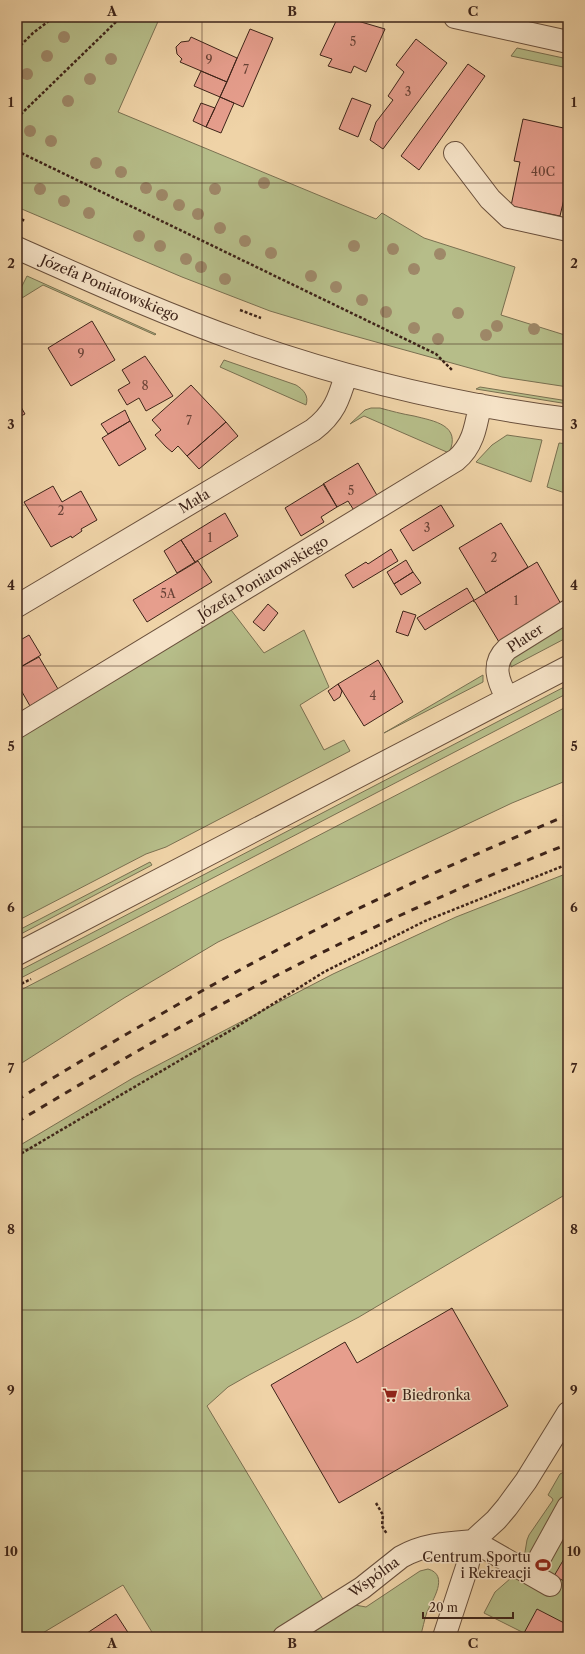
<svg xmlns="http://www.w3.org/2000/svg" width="585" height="1654" font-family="'Libre Caslon Text',serif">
	<rect width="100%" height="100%" fill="#efd3a7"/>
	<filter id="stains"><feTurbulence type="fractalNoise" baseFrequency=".005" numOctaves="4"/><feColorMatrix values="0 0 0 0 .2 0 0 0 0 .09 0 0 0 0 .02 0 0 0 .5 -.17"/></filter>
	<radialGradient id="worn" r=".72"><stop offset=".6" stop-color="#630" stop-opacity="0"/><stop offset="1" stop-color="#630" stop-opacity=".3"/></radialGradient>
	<path fill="#b6bd89" stroke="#7a7051" d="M17 17H160L118 112 376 219 382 213 424 238 515 267 501 315 568 336V387L502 377 340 332 270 311 182 277 17 207Z
		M517 48 568 59V68L511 56Z
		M27 276 156 334 155 335 43 285 22 298 21 288Z
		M224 360 296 385C304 390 309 396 306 405L220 367Z
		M480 387 568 401V404L476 389Z
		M371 408H380C391 411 402 414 414 416 434 421 462 425 449 453L364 416 350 424 365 410Z
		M507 435 542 440 531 482 476 462 492 445Z
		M559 443 568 444V494L547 487Z
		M228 606 264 653 304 630 329 687 300 705 324 750 344 740 350 751 166 847 146 854 17 921V735Z
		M568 619V637L511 667 510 658Z
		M483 675V682L384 733Z
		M568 685V693L17 980V972Z
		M568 706V780L512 803 218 942 124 998 17 1066V992Z
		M150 862 152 865 17 936V931Z
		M568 873V1193L359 1317 249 1375 228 1387 207 1406 324 1601 265 1637H155L123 1585 36 1637H17V1147L133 1078 333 974 456 917Z
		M568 1470V1637H532L484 1613 495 1592 511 1578 525 1552 527 1540 529 1535 553 1500 552 1498 548 1495 560 1474Z
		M428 1569C450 1575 432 1601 427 1612 424 1620 423 1629 420 1637H306L355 1605 366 1607 420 1571Z"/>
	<path fill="#e69e8d" stroke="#3e2419" d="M338 17H344L385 29 366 72 354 66 351 73 328 66 332 59 320 55Z
		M250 29 273 38 243 107 220 97Z
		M191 37 237 58 227 82 180 62 182 59 177 54 176 47 181 42 189 41Z
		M416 39 447 63 383 149 370 140 376 122 393 100 388 96 404 72 396 65Z
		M468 64 485 76 419 170 401 156Z
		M201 71 227 82 220 97 194 86Z
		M220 97 234 103 221 133 206 127Z
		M352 98 371 105 358 137 339 129Z
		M201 103 215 108 206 127 193 121Z
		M523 119 568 129V182L560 216 511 206 520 162 514 161Z
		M92 321 115 360 71 386 48 348Z
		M145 356 173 396 146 411 139 398 127 405 118 390 130 383 122 370Z
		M191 385 226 422 187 456 178 446 172 452 166 447 155 435 161 430 152 420Z
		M17 400 25 414 17 418Z
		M125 410 130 421 108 434 101 424Z
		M130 421 146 449 119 466 102 438Z
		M226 422 238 436 199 469 187 456Z
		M358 463 378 497 355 512 348 501 337 507 323 484Z
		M324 484 337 507 321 517 324 522 301 536 285 508Z
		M53 486 62 502 81 491 97 520 81 529 82 531 72 538 71 536 51 547 24 502Z
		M441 505 454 526 413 551 400 530Z
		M225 513 238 536 195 562 181 540Z
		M501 523 528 567 486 593 459 548Z
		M181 540 195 562 177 573 164 551Z
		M391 549 398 561 353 588 345 575 366 562 368 564Z
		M406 560 413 572 394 584 387 572Z
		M198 561 212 582 147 622 133 600Z
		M537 562 561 604 499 642 475 602 473 601Z
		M413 572 421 583 401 595 394 584Z
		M467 588 474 600 425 630 417 618Z
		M268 604 278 613 264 631 253 622Z
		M403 611 416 615 408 636 396 632Z
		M29 635 41 655 17 669V642Z
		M39 657 58 689 30 706 17 683V669Z
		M378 660 403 702 364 726 338 684Z
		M338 684 342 691 340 697 334 701 328 691Z
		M452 1308 508 1406 339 1503 271 1385 345 1342 357 1363Z
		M568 1552V1583L554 1576Z
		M537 1609 568 1625V1637H532L524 1633Z
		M116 1614 131 1637H81Z"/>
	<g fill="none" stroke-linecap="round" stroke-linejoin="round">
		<g stroke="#6a503c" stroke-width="24">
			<path id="minor" d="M455 17 568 42
				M455 153 490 199 509 217 568 230
				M17 248C91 281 166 315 243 342 348 379 457 405 568 419
				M17 606 313 430C334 414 339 399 346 375
				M507 698C498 681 491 664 507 649L568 611
				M17 727 456 460C473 446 476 426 480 405
				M17 954 568 667
				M473 1541 550 1585
				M531 1574 568 1507
				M284 1637 362 1588 401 1557C424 1544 447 1543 473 1541
				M444 1637 467 1567 473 1541 496 1520 507 1507 526 1481 568 1413"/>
		</g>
		<path stroke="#3e2419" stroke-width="2.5" stroke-dasharray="3 2" stroke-linecap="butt" d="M17 49 33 33 54 17
			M17 118 121 17
			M17 151 436 354 453 371
			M17 217 25 221
			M240 310 261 318
			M17 986 31 979
			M17 1156 233 1029 324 972 425 921 568 864
			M376 1503 383 1515 382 1526 387 1534"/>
		<use href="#minor" stroke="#f5e2c6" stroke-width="22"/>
		<path stroke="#3e2419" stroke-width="3" stroke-dasharray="7 7" stroke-linecap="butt" d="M17 1100C103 1047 190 996 279 949 373 899 470 856 568 815
			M17 1122C97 1074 177 1027 260 984 360 932 463 885 568 844"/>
	</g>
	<g fill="#9e8868">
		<circle cx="64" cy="37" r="6"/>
		<circle cx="47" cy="56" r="6"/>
		<circle cx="111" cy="59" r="6"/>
		<circle cx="27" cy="74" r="6"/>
		<circle cx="90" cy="79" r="6"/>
		<circle cx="68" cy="101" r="6"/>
		<circle cx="30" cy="131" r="6"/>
		<circle cx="51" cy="141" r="6"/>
		<circle cx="96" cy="163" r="6"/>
		<circle cx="121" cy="172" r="6"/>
		<circle cx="264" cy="183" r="6"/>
		<circle cx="146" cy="188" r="6"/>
		<circle cx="40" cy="189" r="6"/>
		<circle cx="215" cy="189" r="6"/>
		<circle cx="162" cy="195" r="6"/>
		<circle cx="64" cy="201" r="6"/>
		<circle cx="179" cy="205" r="6"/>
		<circle cx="89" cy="213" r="6"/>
		<circle cx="198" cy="214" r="6"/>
		<circle cx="220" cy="228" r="6"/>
		<circle cx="139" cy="236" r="6"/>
		<circle cx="245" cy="241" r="6"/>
		<circle cx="160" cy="246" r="6"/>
		<circle cx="354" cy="246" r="6"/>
		<circle cx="393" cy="249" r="6"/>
		<circle cx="271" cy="253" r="6"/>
		<circle cx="440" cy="254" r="6"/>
		<circle cx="186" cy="259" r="6"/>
		<circle cx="201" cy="267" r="6"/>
		<circle cx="414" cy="269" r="6"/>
		<circle cx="311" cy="276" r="6"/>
		<circle cx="225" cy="279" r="6"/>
		<circle cx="336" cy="287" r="6"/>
		<circle cx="362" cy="300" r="6"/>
		<circle cx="386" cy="312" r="6"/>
		<circle cx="458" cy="313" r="6"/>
		<circle cx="497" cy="326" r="6"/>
		<circle cx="414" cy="328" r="6"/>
		<circle cx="534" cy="329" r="6"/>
		<circle cx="486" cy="335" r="6"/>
		<circle cx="438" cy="339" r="6"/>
	</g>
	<path fill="none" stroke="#3e2419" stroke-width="1" stroke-opacity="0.55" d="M202 17V1637M383 17V1637M17 183H568M17 344H568M17 505H568M17 666H568M17 827H568M17 988H568M17 1149H568M17 1310H568M17 1471H568"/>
	<defs>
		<g id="supermarket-bare" transform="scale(1.2)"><path d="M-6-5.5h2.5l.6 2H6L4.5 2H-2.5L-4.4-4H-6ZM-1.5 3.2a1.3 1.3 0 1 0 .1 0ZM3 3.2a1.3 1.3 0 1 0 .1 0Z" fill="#8f2418" stroke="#f5e2c6" stroke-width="2.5" paint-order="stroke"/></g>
		<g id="stadium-bare" transform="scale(1.2)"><path d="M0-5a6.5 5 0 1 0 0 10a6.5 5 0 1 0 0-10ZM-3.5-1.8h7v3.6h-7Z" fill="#8f2418" stroke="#f5e2c6" stroke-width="2.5" paint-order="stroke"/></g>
	</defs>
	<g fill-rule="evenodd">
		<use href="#supermarket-bare" x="390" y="1395"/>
		<use href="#stadium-bare" x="543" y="1565"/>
	</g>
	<g text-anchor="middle" stroke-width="3" stroke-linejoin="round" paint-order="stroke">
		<g font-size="12" fill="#684236">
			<text x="353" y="46">5</text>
			<text x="209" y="64">9</text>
			<text x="246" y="74">7</text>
			<text x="408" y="96">3</text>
			<text x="543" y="176">40C</text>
			<text x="81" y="358">9</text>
			<text x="145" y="390">8</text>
			<text x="189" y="425">7</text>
			<text x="351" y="495">5</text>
			<text x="61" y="515">2</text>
			<text x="427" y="532">3</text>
			<text x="210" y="542">1</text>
			<text x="494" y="562">2</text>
			<text x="168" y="598">5A</text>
			<text x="516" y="605">1</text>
			<text x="373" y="700">4</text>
		</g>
		<g font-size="14" fill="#3e2419" stroke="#f5e2c6">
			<text transform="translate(110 288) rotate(23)" y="5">Józefa Poniatowskiego</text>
			<text transform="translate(194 501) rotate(-31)" y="5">Mała</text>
			<text transform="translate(263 578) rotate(-31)" y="5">Józefa Poniatowskiego</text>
			<text transform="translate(525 638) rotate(-33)" y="5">Plater</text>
			<text transform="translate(374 1577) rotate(-36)" y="5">Wspólna</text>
		</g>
		<g font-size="14" fill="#3e2419" stroke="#f5e2c6" text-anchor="start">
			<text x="402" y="1400">Biedronka</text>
			<text x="531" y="1562" text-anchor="end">Centrum Sportu<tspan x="531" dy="16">i Rekreacji</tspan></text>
		</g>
	</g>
	<rect width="585" height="1654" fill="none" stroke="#efd3a7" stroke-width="44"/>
	<path d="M423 1612v6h90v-6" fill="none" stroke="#3e2419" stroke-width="2"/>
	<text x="429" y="1612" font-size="12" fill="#3e2419" stroke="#f5e2c6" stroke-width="3" paint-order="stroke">20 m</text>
	<rect x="22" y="22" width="541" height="1610" fill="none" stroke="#3e2419" stroke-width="1.5"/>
	<g font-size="13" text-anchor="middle" font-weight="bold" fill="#3e2419">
		<text x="112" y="16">A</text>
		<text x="292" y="16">B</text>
		<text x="473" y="16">C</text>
		<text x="11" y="107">1</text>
		<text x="574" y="107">1</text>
		<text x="11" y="268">2</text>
		<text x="574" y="268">2</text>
		<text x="11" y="429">3</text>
		<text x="574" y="429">3</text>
		<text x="11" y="590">4</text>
		<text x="574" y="590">4</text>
		<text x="11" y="751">5</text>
		<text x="574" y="751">5</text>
		<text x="11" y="912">6</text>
		<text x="574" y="912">6</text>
		<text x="11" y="1073">7</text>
		<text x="574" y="1073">7</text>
		<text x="11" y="1234">8</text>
		<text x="574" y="1234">8</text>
		<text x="11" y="1395">9</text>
		<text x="574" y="1395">9</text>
		<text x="11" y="1556">10</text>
		<text x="574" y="1556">10</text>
		<text x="112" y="1648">A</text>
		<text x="292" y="1648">B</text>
		<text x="473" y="1648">C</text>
	</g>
	<rect width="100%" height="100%" filter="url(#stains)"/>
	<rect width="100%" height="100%" fill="url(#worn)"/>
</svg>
